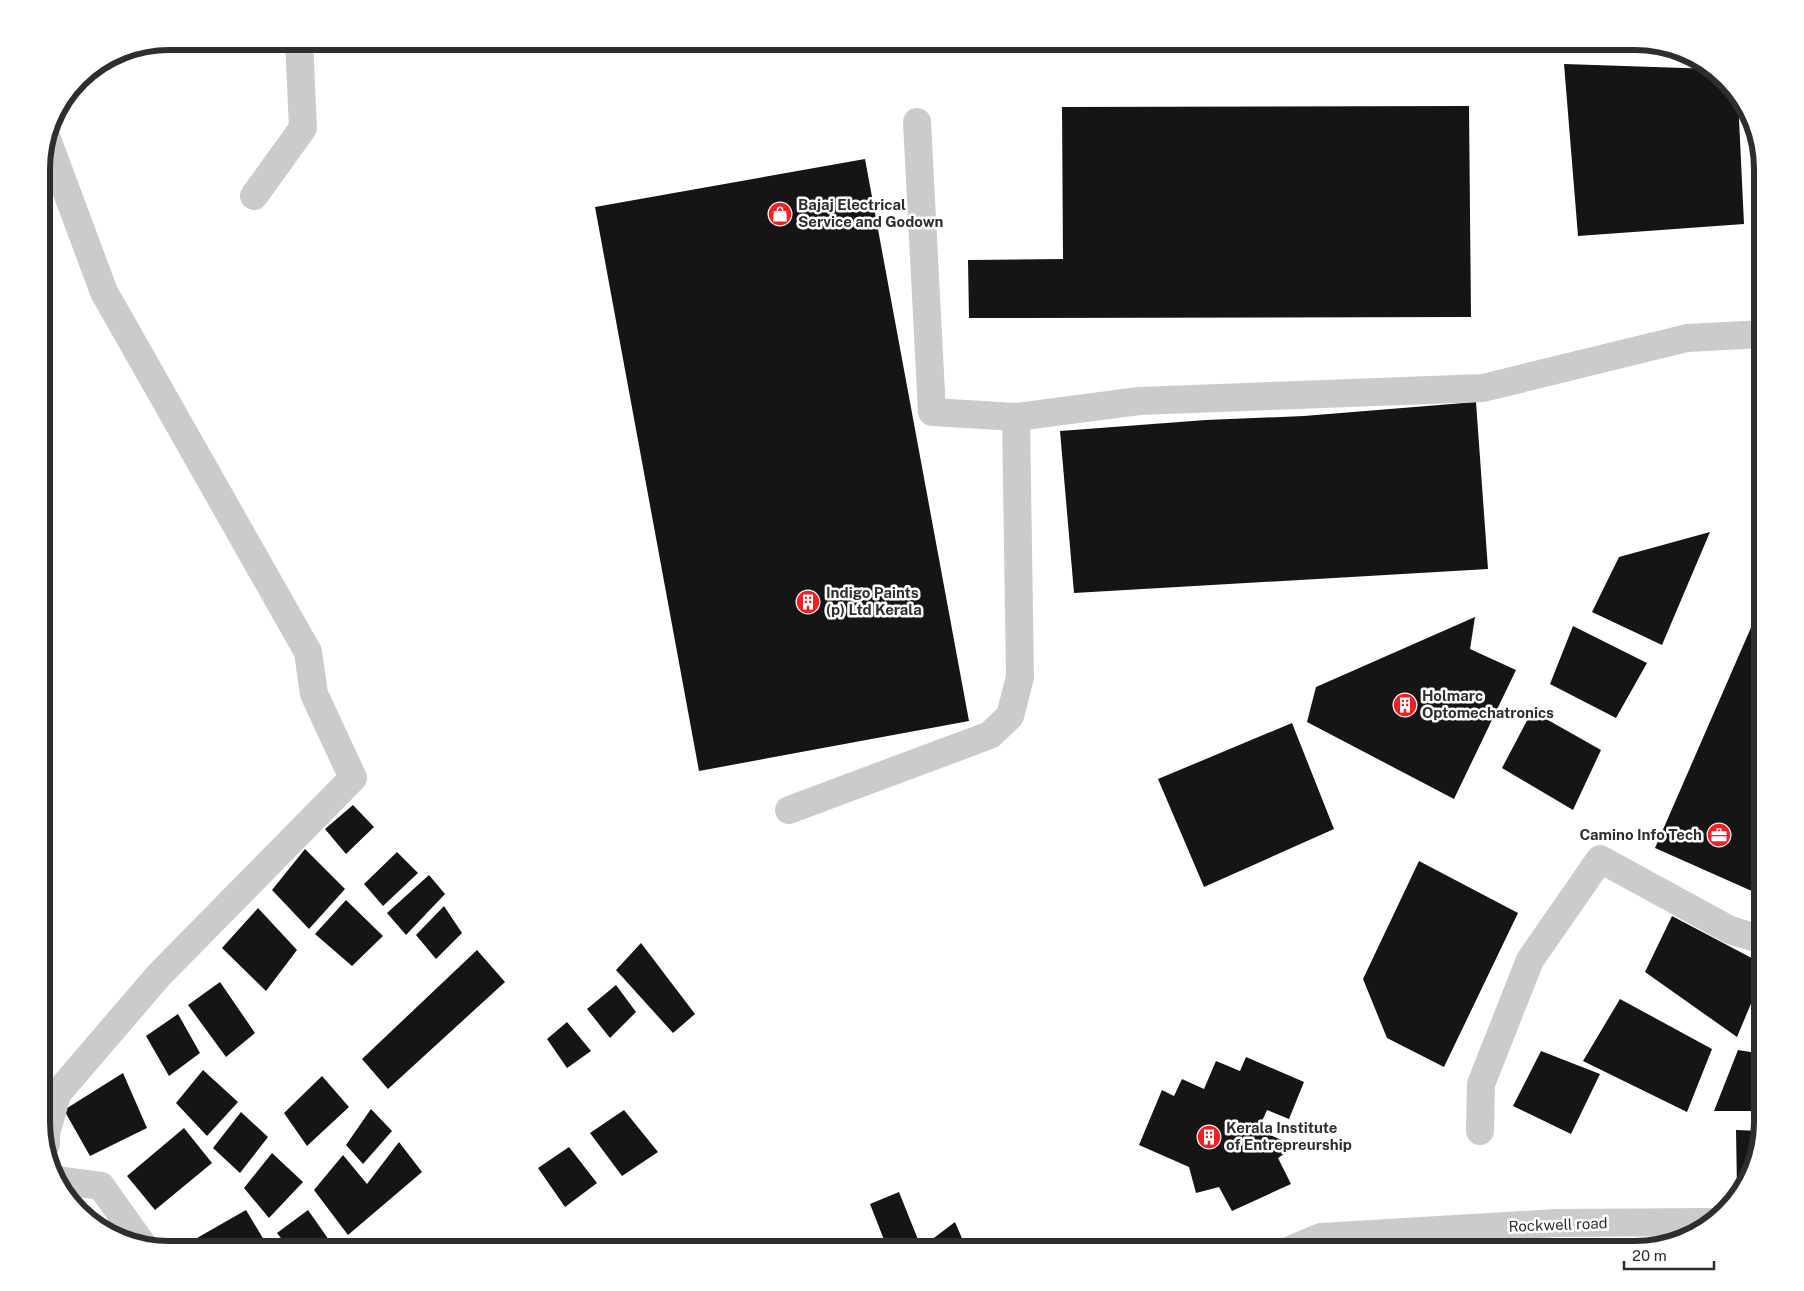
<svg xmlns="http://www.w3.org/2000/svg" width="1804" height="1291" font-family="'Public Sans',sans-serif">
	<rect width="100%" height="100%" fill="#fff"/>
	<path fill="#151515" d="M1564 64 1714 69 1738 98 1744 224 1578 236Z
		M1469 106 1471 317 969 318 968 260 1063 259 1062 107Z
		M865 159 969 721 699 771 595 207Z
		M1476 402 1488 569 1074 593 1060 431 1206 420 1304 416Z
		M1710 532 1662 645 1592 612 1619 557Z
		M1763 600V896L1655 848Z
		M1475 617 1470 649 1516 670 1454 799 1307 722 1316 687Z
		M1573 626 1647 663 1616 718 1550 684Z
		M1532 711 1601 750 1573 810 1502 768Z
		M1292 723 1334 829 1204 887 1158 779Z
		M353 805 374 827 346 854 325 829Z
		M305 849 345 889 309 929 272 890Z
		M397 852 418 873 383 906 364 884Z
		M1419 861 1518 913 1444 1067 1387 1038 1363 979Z
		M429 875 445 894 406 935 387 913Z
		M346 900 383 936 352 966 315 934Z
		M444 906 462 933 436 959 416 935Z
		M258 908 297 950 266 991 222 948Z
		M1672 916 1763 964V975L1737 1037 1645 972Z
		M641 943 695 1014 673 1033 616 970Z
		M477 950 505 982 388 1089 362 1059Z
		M220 982 255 1033 226 1057 188 1005Z
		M616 985 636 1012 610 1038 587 1009Z
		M1620 999 1712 1049 1687 1112 1583 1061Z
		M178 1014 200 1053 169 1076 146 1036Z
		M567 1022 591 1051 567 1068 547 1039Z
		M1738 1050 1763 1054V1111H1714Z
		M1541 1051 1600 1074 1571 1134 1513 1106Z
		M1246 1057 1304 1082 1289 1119 1267 1110 1258 1130 1296 1146 1278 1158 1291 1184 1232 1211 1219 1187 1196 1193 1189 1167 1139 1145 1162 1090 1174 1096 1182 1079 1204 1089 1216 1061 1240 1071Z
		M203 1070 238 1102 207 1136 176 1103Z
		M123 1073 147 1128 90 1156 64 1110Z
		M322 1076 349 1107 307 1146 284 1113Z
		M371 1109 392 1131 363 1164 346 1145Z
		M624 1110 658 1152 622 1176 590 1133Z
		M241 1112 268 1137 240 1173 213 1148Z
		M184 1128 212 1163 155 1210 127 1176Z
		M1736 1130 1761 1131 1756 1163 1742 1189H1737Z
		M399 1142 422 1172 348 1235 314 1190 343 1155 367 1184Z
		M569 1147 597 1183 565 1207 538 1168Z
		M272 1153 303 1182 269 1218 244 1188Z
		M899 1192 919 1242 907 1250H888L870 1204Z
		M246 1210 270 1250H185L183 1246Z
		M308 1210 336 1250H290L277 1233Z
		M955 1222 967 1250H918Z"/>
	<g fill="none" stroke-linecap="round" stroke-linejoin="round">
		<path stroke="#cbcbcb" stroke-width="28" d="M917 122 932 412 1016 417
			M254 196 303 128 299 41
			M789 810 990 735 1010 716 1020 677 1016 417 1139 401 1483 388 1687 338 1763 334
			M1480 1131 1481 1084 1530 960 1600 859 1730 930 1763 940
			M46 1144V1134L57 1094 159 975 353 778 314 694 308 652 104 292 47 139
			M56 1180 101 1186 143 1245
			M1290 1250 1321 1237 1556 1223 1709 1222"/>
	</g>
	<defs>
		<g id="shop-disc" transform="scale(1.25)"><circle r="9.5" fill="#f71e23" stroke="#fff"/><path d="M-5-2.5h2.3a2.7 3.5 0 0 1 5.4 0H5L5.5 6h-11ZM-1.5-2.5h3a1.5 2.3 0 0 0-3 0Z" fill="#fff"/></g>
		<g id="building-disc" transform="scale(1.25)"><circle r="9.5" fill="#f71e23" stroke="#fff"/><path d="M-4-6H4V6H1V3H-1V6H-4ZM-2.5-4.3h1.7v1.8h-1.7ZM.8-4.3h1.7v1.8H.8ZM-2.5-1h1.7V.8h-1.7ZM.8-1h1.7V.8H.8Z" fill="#fff"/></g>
		<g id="office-disc" transform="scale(1.25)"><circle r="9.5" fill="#f71e23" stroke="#fff"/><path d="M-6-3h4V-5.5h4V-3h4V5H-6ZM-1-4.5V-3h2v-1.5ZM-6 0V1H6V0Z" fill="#fff"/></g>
	</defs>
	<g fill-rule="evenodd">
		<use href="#shop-disc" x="780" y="214"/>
		<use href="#building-disc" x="808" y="602"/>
		<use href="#building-disc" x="1405" y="705"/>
		<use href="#office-disc" x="1719" y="835"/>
		<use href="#building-disc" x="1209" y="1137"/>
	</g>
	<g text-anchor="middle" stroke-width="5" stroke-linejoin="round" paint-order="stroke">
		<g font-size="15" font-weight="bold" fill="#2e2e2e" stroke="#fff" text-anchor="start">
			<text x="798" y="210">Bajaj Electrical<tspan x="798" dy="17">Service and Godown</tspan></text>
			<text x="826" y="598">Indigo Paints<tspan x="826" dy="17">(p) Ltd Kerala</tspan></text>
			<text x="1422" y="701">Holmarc<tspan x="1422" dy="17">Optomechatronics</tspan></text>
			<text x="1702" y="840" text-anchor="end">Camino Info Tech</text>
			<text x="1226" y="1133">Kerala Institute<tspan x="1226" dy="17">of Entrepreurship</tspan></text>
		</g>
		<g font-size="15" fill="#2e2e2e" stroke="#fff">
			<text transform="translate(1558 1225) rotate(-2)" y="5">Rockwell road</text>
		</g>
	</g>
	<path d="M0 0H1804V1291H0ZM169 50H1635A119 119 0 0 1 1754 169V1122A119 119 0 0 1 1635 1241H169A119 119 0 0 1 50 1122V169A119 119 0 0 1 169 50Z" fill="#fff" fill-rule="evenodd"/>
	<path fill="none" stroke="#2e2e2e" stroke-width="6" d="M169 50H1635A119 119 0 0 1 1754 169V1122A119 119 0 0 1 1635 1241H169A119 119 0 0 1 50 1122V169A119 119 0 0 1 169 50Z"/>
	<path d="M1624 1261v8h90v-8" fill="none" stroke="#2e2e2e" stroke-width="2.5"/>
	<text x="1632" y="1261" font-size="15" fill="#2e2e2e" stroke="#ffffff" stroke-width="4" paint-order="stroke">20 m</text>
</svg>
